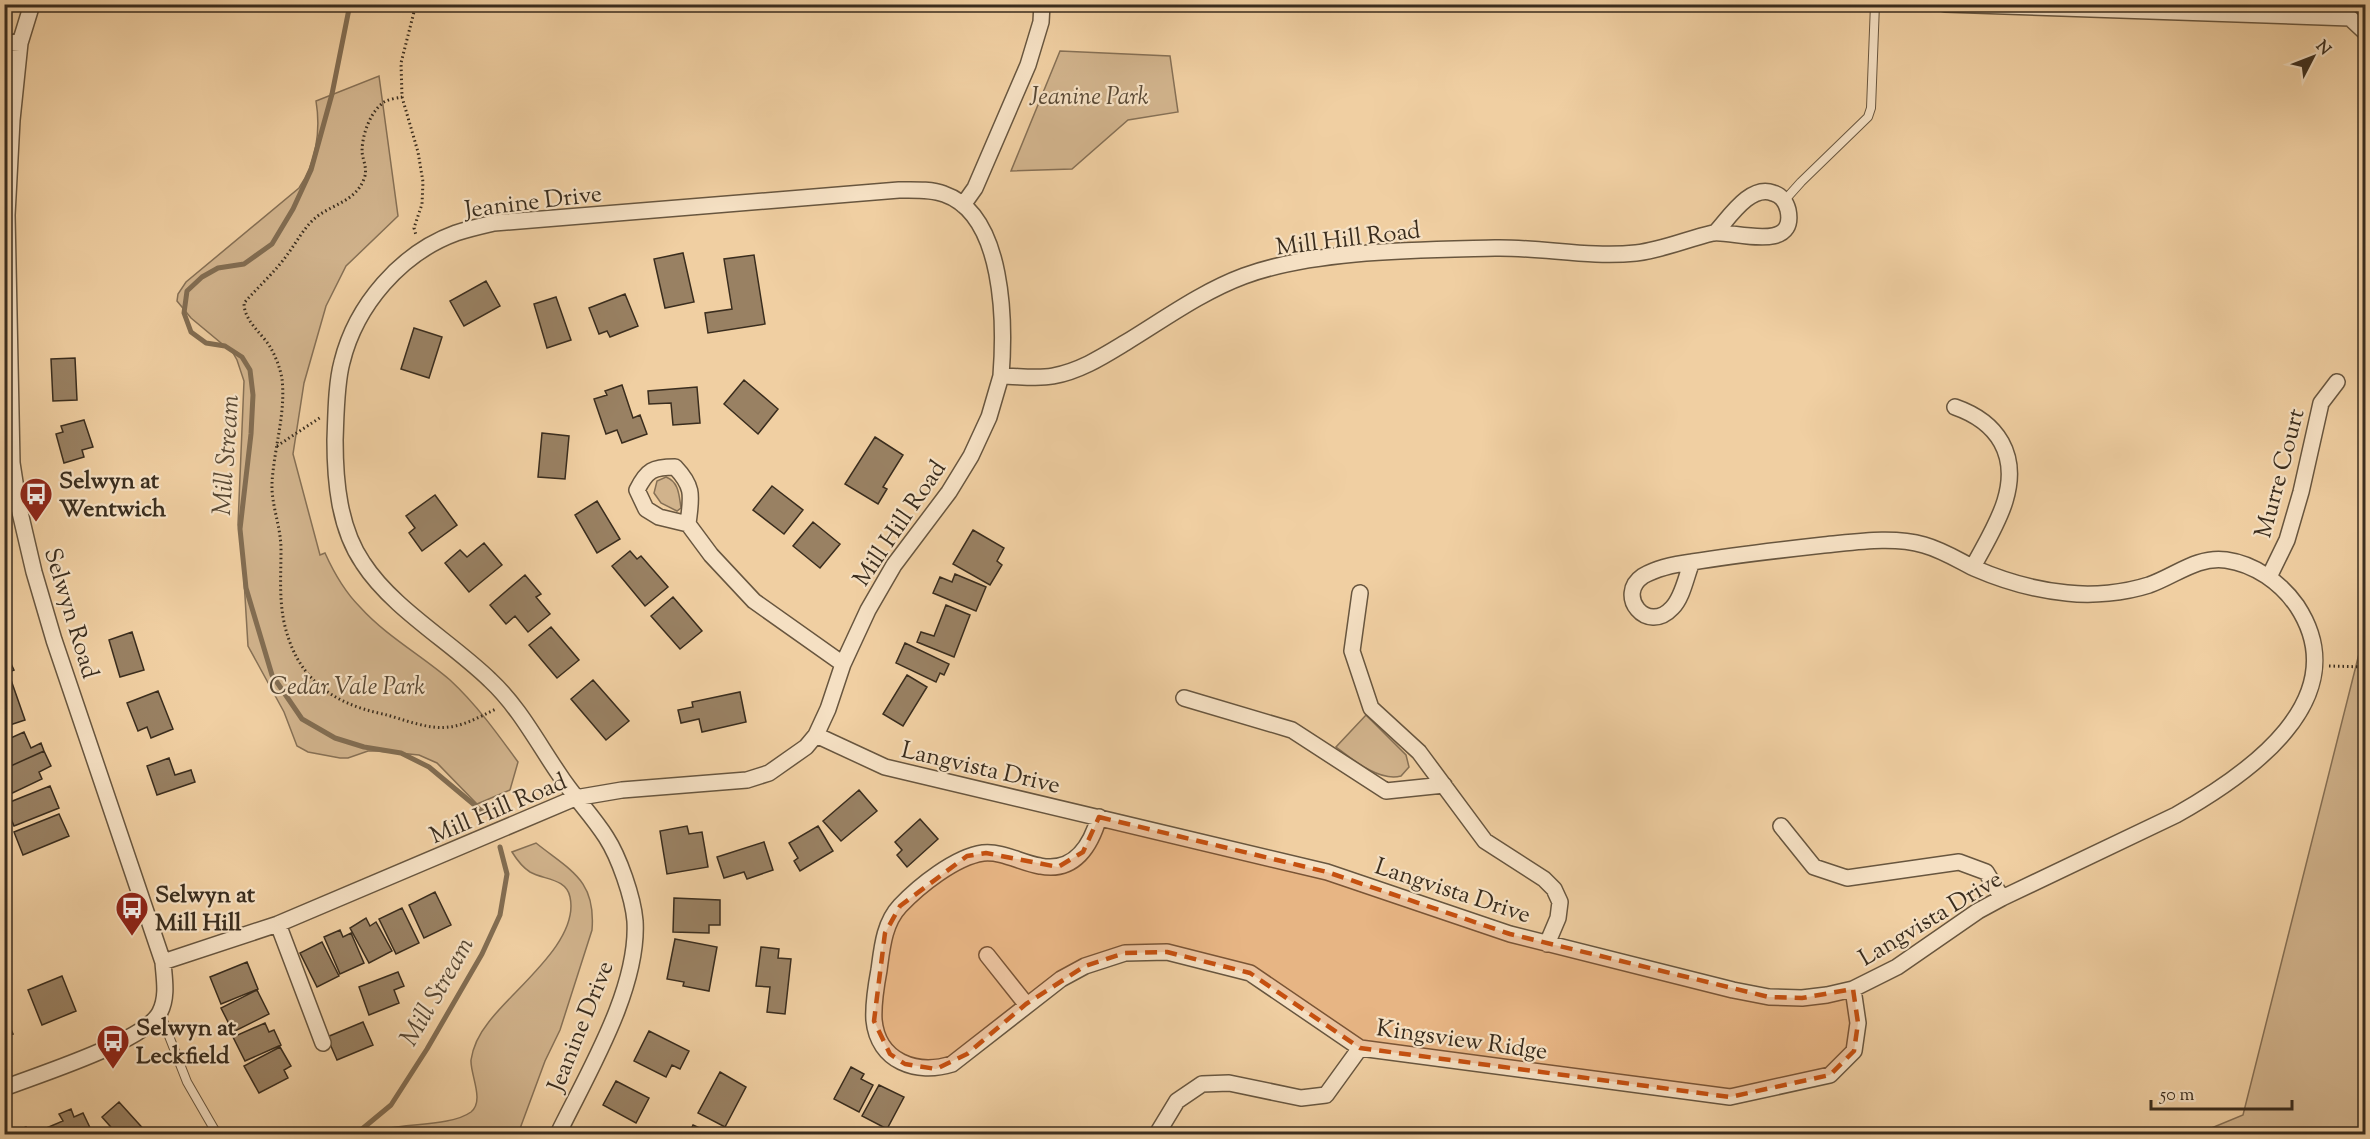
<svg xmlns="http://www.w3.org/2000/svg" width="2370" height="1139" font-family="'Sorts Mill Goudy',serif">
	<rect width="100%" height="100%" fill="#f0cfa2"/>
	<filter id="stains"><feTurbulence type="fractalNoise" baseFrequency=".00333" numOctaves="4"/><feColorMatrix values="0 0 0 0 .2 0 0 0 0 .09 0 0 0 0 .02 0 0 0 .5 -.17"/></filter>
	<radialGradient id="worn" r=".72"><stop offset=".6" stop-color="#630" stop-opacity="0"/><stop offset="1" stop-color="#630" stop-opacity=".3"/></radialGradient>
	<path fill="#d1b38c" stroke="#867055" stroke-width="1.5" d="M1060 51 1170 56 1178 112 1128 120 1072 169 1011 171Z
		M379 76 398 216 346 266 326 306 304 383 293 454 320 555 325 553C334 573 345 592 360 607 386 636 421 655 450 680 476 704 497 733 518 762L510 790 477 804 437 763 419 755 378 751H368L348 758H340L308 752 297 746 284 712 248 646 242 547 238 525 244 381 237 360 233 353 191 318 177 301 178 294 186 282 299 188C316 163 321 131 316 101Z
		M666 477C679 482 679 495 681 508L677 511 661 503 654 493 657 481Z
		M2365 630V1134H2197L2243 1115Z
		M1366 715 1406 755 1409 767 1401 776C1379 782 1352 759 1336 747Z
		M536 843C571 871 596 880 592 930L560 1030 545 1061 518 1134H365C395 1122 449 1128 471 1112 485 1101 470 1074 471 1060 473 1047 480 1033 488 1023 512 990 580 942 570 897 566 878 544 880 530 872 522 867 517 860 512 852Z"/>
	<g fill="none" stroke-linecap="round" stroke-linejoin="round">
		<path stroke="#826d52" stroke-width="5" d="M350 4 332 94 311 170 293 209 272 244 244 264 218 268 202 277 187 291 184 313 191 332 206 343 225 346 242 357 250 370 253 395 251 434 240 529 246 588 272 675 302 719 335 738 364 747 401 753 429 767 484 813
			M356 1134 391 1105 427 1049 482 954 500 915 507 874 500 847"/>
	</g>
	<path fill="#998163" stroke="#3a2d1e" stroke-width="1.5" d="M683 253 694 302 665 308 654 259Z
		M754 255 765 324 708 333 705 313 732 309 724 259Z
		M486 281 500 306 464 326 450 301Z
		M625 294 638 326 610 337 607 331 599 334 589 308Z
		M556 297 571 340 547 348 534 304Z
		M414 328 442 337 429 378 401 369Z
		M75 358 77 400 53 401 51 359Z
		M744 380 778 409 758 434 724 404Z
		M622 385 633 418 640 415 647 434 622 443 617 430 606 434 594 399 607 395 605 391Z
		M697 387 700 423 673 425 671 403 649 404 648 391Z
		M84 420 93 447 82 450 84 457 64 463 56 434 63 432 61 426Z
		M542 433 569 436 565 479 538 477Z
		M875 437 903 455 883 487 887 489 878 504 845 484Z
		M772 486 803 510 784 534 753 510Z
		M435 495 457 525 422 551 409 533 415 528 406 516Z
		M597 501 620 539 597 553 575 515Z
		M813 522 840 544 820 568 793 546Z
		M973 530 1004 548 997 561 1002 565 990 585 953 564Z
		M484 543 502 565 469 592 445 563 460 550 467 557Z
		M630 551 637 559 641 556 668 587 645 606 612 566Z
		M955 574 986 587 976 611 933 593 940 577 952 582Z
		M525 575 541 594 536 597 550 614 528 632 515 616 506 624 490 605Z
		M673 597 702 631 680 649 651 616Z
		M946 605 970 615 954 657 917 642 921 632 934 636Z
		M551 627 579 660 557 678 529 645Z
		M132 632 144 670 120 677 109 640Z
		M905 643 949 664 944 675 940 673 936 682 896 663Z
		M4 649 14 670 4 674Z
		M907 675 927 687 903 726 883 714Z
		M11 680 25 720 4 727V682Z
		M593 680 629 721 606 740 571 699Z
		M158 691 173 729 151 738 147 727 138 731 127 703Z
		M740 692 746 722 702 732 699 719 681 723 678 710 693 707 692 702Z
		M24 732 31 748 41 743 44 751 4 769V741Z
		M44 751 51 766 39 772 42 779 4 797V769Z
		M169 758 175 775 191 770 195 782 157 795 147 766Z
		M50 786 59 808 14 826 5 804Z
		M859 790 877 811 841 841 823 821Z
		M59 814 69 836 23 855 14 832Z
		M920 819 938 839 907 867 897 855 902 850 895 842Z
		M687 826 689 834 702 832 708 867 667 874 660 831Z
		M818 826 833 851 800 871 794 861 798 858 789 843Z
		M764 842 773 870 747 879 744 872 724 878 717 857Z
		M435 892 451 925 424 938 409 905Z
		M674 898 720 900V925H709V933L673 932Z
		M402 908 419 943 396 954 379 919Z
		M366 918 370 926 376 922 392 951 369 963 350 928Z
		M340 930 343 937 351 933 364 963 340 974 324 937Z
		M675 939 717 947 709 991 683 986 684 982 667 979Z
		M322 942 339 976 317 987 300 953Z
		M761 947 779 949 778 958 791 959 785 1014 767 1012 770 987 756 986Z
		M247 962 258 989 221 1004 210 977Z
		M398 972 404 986 394 990 399 1003 369 1015 359 987Z
		M62 976 76 1011 42 1025 28 990Z
		M257 990 269 1014 233 1032 221 1008Z
		M4 1013 13 1034 4 1037Z
		M363 1022 373 1045 337 1060 327 1037Z
		M265 1023 269 1032 274 1030 281 1045 245 1061 233 1037Z
		M649 1031 689 1051 680 1069 672 1065 666 1077 634 1061Z
		M280 1047 291 1066 284 1070 288 1078 259 1093 244 1066Z
		M851 1067 864 1074 861 1079 873 1085 859 1112 834 1099Z
		M720 1072 746 1087 725 1127 698 1113Z
		M616 1081 649 1098 636 1123 603 1105Z
		M879 1085 904 1097 887 1129 862 1116Z
		M119 1102 148 1134H117L102 1117Z
		M71 1109 74 1117 83 1113 93 1134H38L37 1132 63 1121 59 1114Z
		M693 1125 712 1134H689Z
		M26 1127 29 1134H8Z"/>
	<g fill="none" stroke-linecap="round" stroke-linejoin="round">
		<g stroke="#68563f" stroke-width="10">
			<path id="lane" d="M1784 201 1801 182 1868 117 1871 108 1875 4
				M160 1013 187 1082 217 1134"/>
		</g>
		<g stroke="#68563f" stroke-width="18">
			<path id="street" d="M1945 4 2350 18 2366 33
				M4 42 20 43
				M963 205 975 188 1028 65 1041 22 1042 4
				M1955 407C1998 422 2019 455 2005 501 1998 524 1984 546 1973 567
				M688 524 659 517 646 509 637 490C647 470 653 467 675 467 695 488 691 497 688 524L711 555 754 601 843 664
				M1692 562C1686 576 1683 597 1672 608 1647 635 1615 595 1643 576 1657 568 1676 564 1692 562Z
				M2269 577 2287 540 2301 492 2321 403 2337 382
				M1360 593 1352 651 1371 708 1419 752 1485 841 1544 879 1554 889 1560 902 1558 918 1547 944
				M1184 698 1292 730 1386 791 1444 785
				M816 735 885 767 1327 872 1510 934 1733 990 1769 997 1802 998 1827 995 1853 989 1897 967 1978 911 2002 898 2176 815C2247 775 2358 699 2297 606 2281 583 2255 564 2226 560 2197 556 2175 576 2149 585 2124 593 2093 596 2067 593 2034 590 2004 581 1974 568 1958 560 1942 550 1924 545 1893 536 1856 542 1824 545 1779 550 1736 555 1692 562
				M1099 817C1091 845 1075 873 1040 866 1021 863 1003 851 983 853 955 857 919 886 900 906 884 923 882 948 879 970 876 986 873 1003 874 1020 878 1062 917 1075 952 1064L1061 979 1085 966 1125 953 1167 952 1250 973 1360 1048 1730 1097 1830 1075 1854 1051 1858 1023 1853 989
				M1781 826 1814 867 1847 878 1959 862 1986 872 2002 898
				M278 924 323 1043
				M987 955 1026 1004
				M163 962 278 924 575 798 622 790 747 780 769 773 806 747 816 735 828 709 843 664 868 610 894 565 949 492 971 456 989 417 1001 376C1018 376 1037 379 1053 376 1080 371 1102 357 1125 343 1163 320 1201 292 1244 276 1314 250 1419 250 1495 248 1542 247 1589 258 1636 253 1663 250 1687 239 1713 233 1732 230 1797 254 1788 210 1786 202 1781 195 1773 193 1750 184 1729 218 1715 233
				M4 1088C37 1075 146 1041 160 1012 168 996 164 978 163 962L54 640 34 572 19 508 12 463 7 215 12 120 20 43 32 4
				M558 1134C587 1074 639 989 635 921 633 897 619 857 606 837 592 815 573 796 559 774 537 742 519 707 490 680 451 642 392 608 363 563 339 528 335 481 335 440 336 416 336 384 342 362 356 305 401 253 456 233 468 229 481 226 494 223L899 190C913 190 931 189 944 194 1005 215 1005 324 1001 376
				M1157 1134 1177 1101 1202 1084 1229 1083 1301 1098 1326 1095 1360 1048"/>
		</g>
		<path stroke="#3a2d1e" stroke-width="3" stroke-dasharray="1.5 3" stroke-linecap="butt" d="M416 4 401 63 402 97C397 98 389 99 384 102 370 112 362 135 362 152 363 161 368 169 364 179 356 200 335 204 319 215 305 225 297 242 287 255 275 272 258 287 244 303 244 320 260 332 269 345 275 355 280 367 282 379 286 413 274 448 272 483 271 505 281 526 281 550 281 574 279 598 284 622 296 677 330 703 383 714 403 719 428 730 449 727 466 725 481 716 496 709
			M402 97 418 152 423 182 422 204 414 228 416 235
			M277 446 321 417
			M2329 666 2366 667"/>
		<use href="#lane" stroke="#f5e0c3" stroke-width="8"/>
		<use href="#street" stroke="#f5e0c3" stroke-width="15"/>
	</g>
	<path fill="#c55010" fill-opacity="0.2" stroke="#c55010" stroke-width="4.5" stroke-dasharray="12 8" stroke-linejoin="round" d="M1099 817 1327 872 1510 934 1769 997 1802 998 1853 989 1858 1023 1854 1051 1830 1075 1730 1097 1360 1048 1250 973 1167 952 1125 953 1085 966 1026 1004 967 1054 936 1069 905 1064 890 1054 874 1021 885 933 900 906 967 856 986 853 1058 867 1083 852Z"/>
	<defs>
		<g id="bus-pin" transform="scale(1.725)"><path d="M0 17L-7.5 6A9.5 9.5 0 1 1 7.5 6Z" fill="#8f2418" stroke="#f5e0c3"/><path d="M-5-6H5V4H4V6H2V4H-2V6H-4V4H-5ZM-3.5-4V0h7V-4ZM-3.5 1.2v1.5H-2V1.2ZM2 1.2v1.5H3.5V1.2Z" fill="#fff"/></g>
	</defs>
	<g fill-rule="evenodd">
		<use href="#bus-pin" x="36" y="494"/>
		<use href="#bus-pin" x="132" y="908"/>
		<use href="#bus-pin" x="113" y="1041"/>
	</g>
	<g text-anchor="middle" stroke-width="4.5" stroke-linejoin="round" paint-order="stroke">
		<g font-size="24" font-style="italic" fill="#584834" stroke="#f5e0c3">
			<text x="1089" y="104">Jeanine Park</text>
			<text x="347" y="694">Cedar Vale Park</text>
		</g>
		<g font-size="24" fill="#3a2d1e" stroke="#f5e0c3">
			<text transform="translate(533 201) rotate(-7)" y="8">Jeanine Drive</text>
			<text transform="translate(1348 238) rotate(-7)" y="8">Mill Hill Road</text>
			<text transform="translate(2279 473) rotate(-75)" y="8">Murre Court</text>
			<text transform="translate(899 523) rotate(-56)" y="8">Mill Hill Road</text>
			<text transform="translate(72 613) rotate(73)" y="8">Selwyn Road</text>
			<text transform="translate(981 767) rotate(13)" y="8">Langvista Drive</text>
			<text transform="translate(498 808) rotate(-23)" y="8">Mill Hill Road</text>
			<text transform="translate(1453 890) rotate(18)" y="8">Langvista Drive</text>
			<text transform="translate(1930 918) rotate(-31)" y="8">Langvista Drive</text>
			<text transform="translate(580 1026) rotate(-68)" y="8">Jeanine Drive</text>
			<text transform="translate(1462 1039) rotate(8)" y="8">Kingsview Ridge</text>
		</g>
		<g font-size="24" font-weight="bold" fill="#3a2d1e" stroke="#f5e0c3" text-anchor="start">
			<text x="59" y="488">Selwyn at<tspan x="59" dy="28">Wentwich</tspan></text>
			<text x="155" y="902">Selwyn at<tspan x="155" dy="28">Mill Hill</tspan></text>
			<text x="136" y="1035">Selwyn at<tspan x="136" dy="28">Leckfield</tspan></text>
		</g>
		<g font-size="26" font-style="italic" fill="#584834" stroke="#f5e0c3">
			<text transform="translate(225 455) rotate(-86)" y="9">Mill Stream</text>
			<text transform="translate(436 991) rotate(-60)" y="9">Mill Stream</text>
		</g>
	</g>
	<rect width="2370" height="1139" fill="none" stroke="#f0cfa2" stroke-width="24"/>
	<rect x="6" y="6" width="2358" height="1127" fill="none" stroke="#3a2d1e" stroke-width="3"/>
	<rect x="12" y="12" width="2346" height="1115" fill="none" stroke="#3a2d1e" stroke-width="1.5"/>
	<g transform="translate(2313 57) rotate(48)" stroke="#f5e0c3" stroke-width="4.5" paint-order="stroke">
	<path d="M0-4.5L10 22L0 15L-10 22Z" fill="#3a2d1e"/>
	<text y="-9" font-size="16" font-weight="bold" text-anchor="middle" fill="#3a2d1e">N</text>
	</g>
	<path d="M2151 1100v9h141v-9" fill="none" stroke="#3a2d1e" stroke-width="3"/>
	<text x="2160" y="1100" font-size="18" fill="#3a2d1e" stroke="#f5e0c3" stroke-width="4.5" paint-order="stroke">50 m</text>
	<rect width="100%" height="100%" filter="url(#stains)"/>
	<rect width="100%" height="100%" fill="url(#worn)"/>
</svg>
